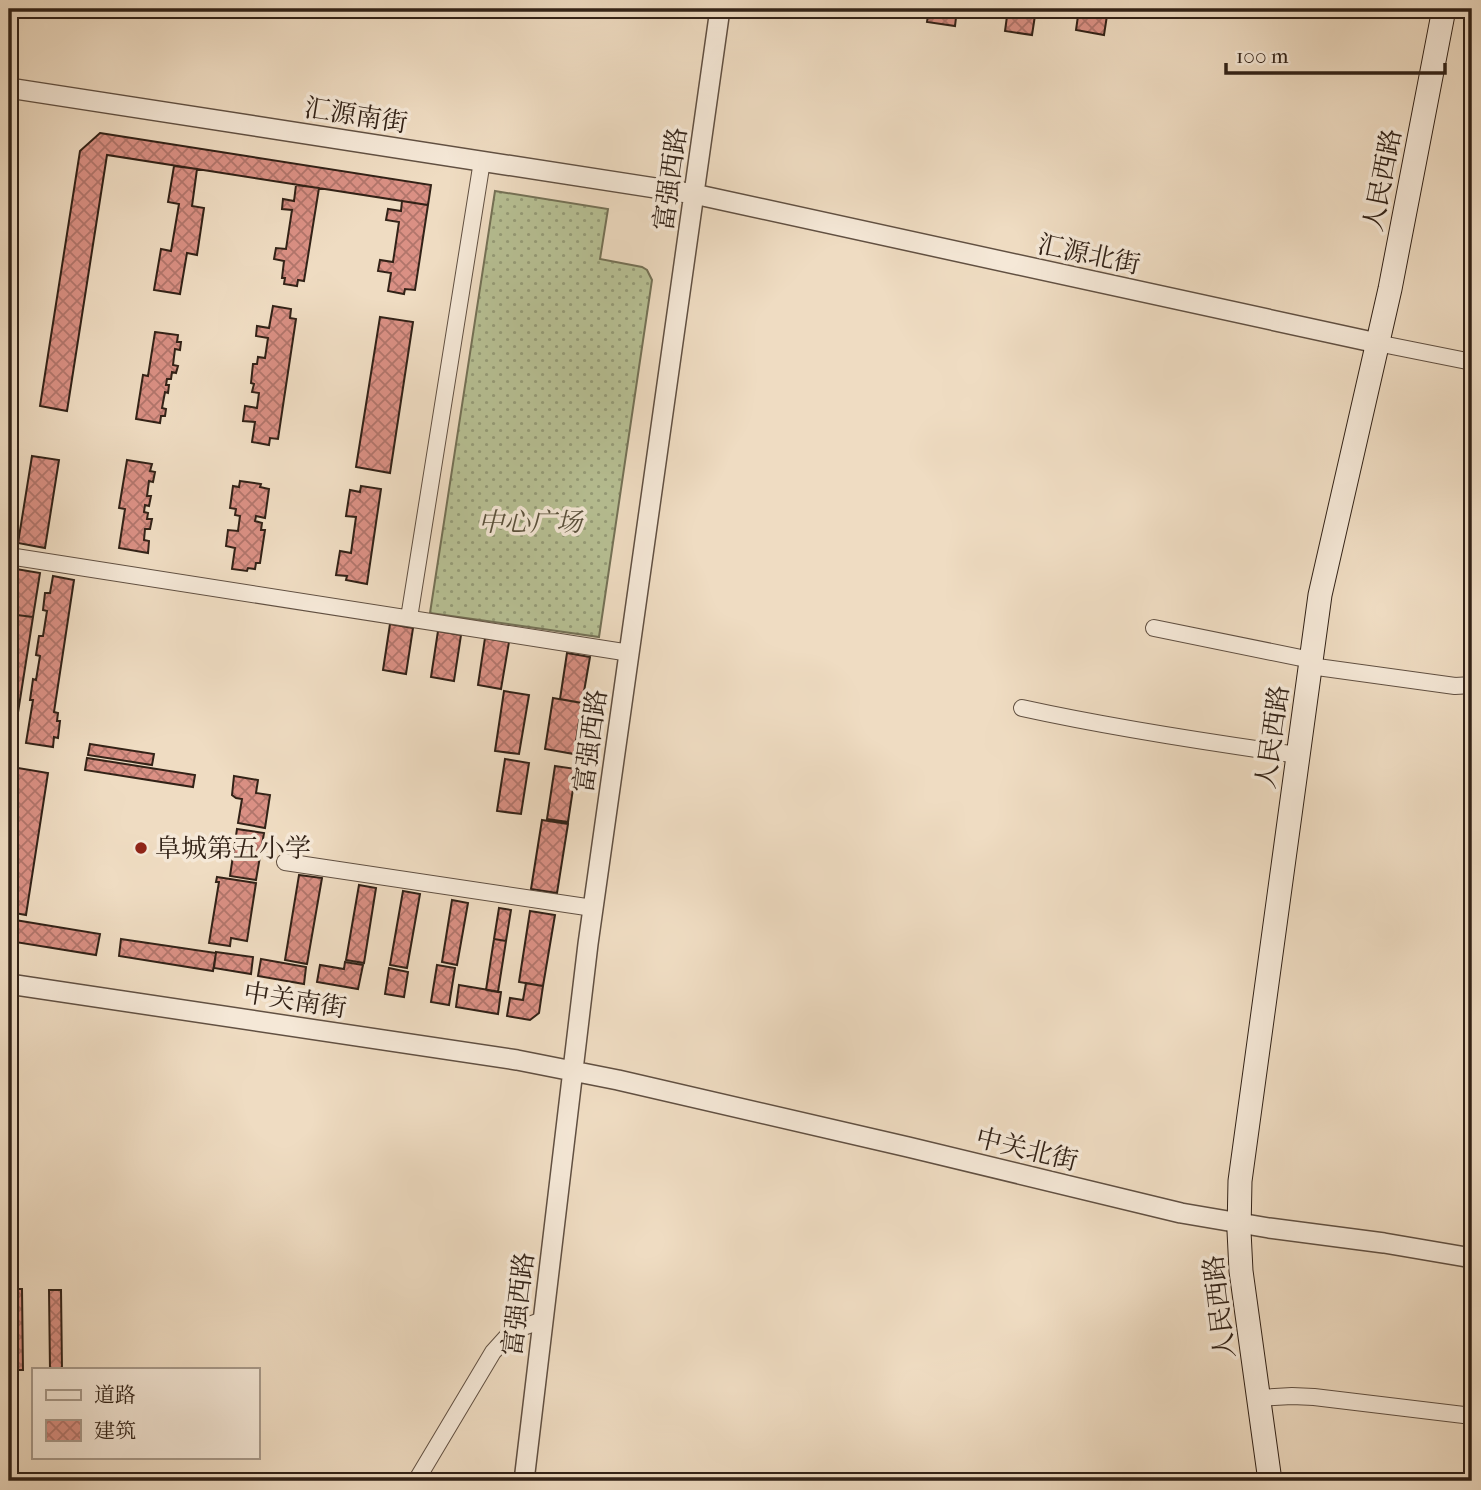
<svg xmlns="http://www.w3.org/2000/svg" width="1481" height="1490" font-family="'IM FELL French Canon','Noto Serif SC',serif">
	<defs>
		<pattern id="grass-dots" width="8" height="8" patternUnits="userSpaceOnUse" patternTransform="scale(1.75)"><rect width="8" height="8" fill="#b7c094"/><path d="M2 2h.1M6 6h.1" fill="none" stroke="#959c78" stroke-width="1.8" stroke-linecap="round"/></pattern>
		<pattern id="building-cross-hatch" width="8" height="8" patternUnits="userSpaceOnUse" patternTransform="scale(1.75)"><rect width="8" height="8" fill="#da9084"/><path d="M0 0l8 8M0 8l8-8" fill="none" stroke="#b1756b"/></pattern>
	</defs>
	<rect width="100%" height="100%" fill="#efdcc2"/>
	<filter id="stains"><feTurbulence type="fractalNoise" baseFrequency=".00286" numOctaves="4"/><feColorMatrix values="0 0 0 0 .2 0 0 0 0 .09 0 0 0 0 .02 0 0 0 .5 -.17"/></filter>
	<radialGradient id="worn" r=".72"><stop offset=".6" stop-color="#630" stop-opacity="0"/><stop offset="1" stop-color="#630" stop-opacity=".3"/></radialGradient>
	<path fill="url(#grass-dots)" stroke="#747156" stroke-width="2" d="M495 191 608 209 600 259 642 267 647 270 652 280 599 637 430 613Z"/>
	<path fill="url(#building-cross-hatch)" stroke="#322217" stroke-width="2" d="M929 9H957L955 26 927 22Z
		M1008 9H1036L1032 35 1005 31Z
		M1079 9H1108L1104 35 1076 30Z
		M100 133 431 185 428 205 107 155 67 411 40 406 80 151Z
		M174 166 197 169 192 206 204 208 197 255 187 253 180 294 154 290 161 249 171 251 179 204 168 202Z
		M296 185 319 188 304 281 298 280 297 286 284 284 285 278H282L284 261 274 259 276 248 286 249 292 210 282 209 283 199 294 201Z
		M402 201 428 205 415 290 405 289 404 294 388 291 391 273 378 271 380 260 393 262 399 222 386 220 388 209 401 211Z
		M273 306 291 309 290 318 296 319 278 439 270 438 269 445 252 442 255 422 243 421 245 406 257 408 259 393 252 392 254 384 251 383 253 364H257L258 357 265 358 268 338 256 336 257 326 269 328Z
		M380 317 413 322 390 473 356 467Z
		M155 332 178 335 177 342H181L180 350 175 349 173 365 178 366 176 373 172 372 171 379H167L166 385H169L168 393 165 392 162 408 166 409 165 416H161L160 423 136 419 143 375 148 376Z
		M32 456 59 460 45 548 18 543Z
		M127 460 152 464 150 471 155 472 153 482 149 481 147 496H151L149 506 145 505 144 512 148 513 147 519H152L150 529H145L144 540 149 541 148 553 119 548 125 509 119 508Z
		M240 481 261 484 260 487 269 489 265 518 256 516 255 521 262 523 261 530H265L260 563H256L255 569 248 568 247 571 232 569 235 548 226 546 228 530 238 531 240 516 235 515 236 509 230 508 233 486 239 487Z
		M361 486 381 489 367 584 346 580 347 576 336 575 340 551 351 553 356 517 346 516 350 490 360 492Z
		M16 569 40 573 33 617 9 614Z
		M53 576 74 580 54 712 58 713 57 721H60L58 738 54 737 53 747 26 743 33 700H30L33 679 36 680 40 656 36 655 39 636H43L47 611 43 610 45 593H50Z
		M9 614 33 617 14 738H9Z
		M390 624 413 628 406 674 383 670Z
		M438 631 461 635 454 681 431 677Z
		M485 638 509 642 501 689 478 685Z
		M567 653 590 657 582 703 560 699Z
		M504 691 529 695 519 754 495 751Z
		M553 698 582 703 574 754 545 749Z
		M90 744 154 754 152 765 88 755Z
		M87 758 195 775 193 787 85 770Z
		M505 759 529 763 521 814 497 811Z
		M555 766 576 769 568 822 547 819Z
		M12 767 48 773 26 915 9 912V789Z
		M234 776 258 780 256 793 270 795 265 828 238 823 242 799 236 798 232 795Z
		M542 820 568 824 557 893 531 889Z
		M237 829 264 833 256 880 230 876Z
		M299 875 322 878 307 964 285 960Z
		M217 877 256 883 247 941 231 938 230 946 209 943 219 882H216Z
		M359 885 376 888 364 963 346 960Z
		M403 891 420 894 407 968 390 965Z
		M452 900 468 903 457 965 442 962Z
		M499 908 511 910 506 941 494 939Z
		M530 911 555 915 543 986 519 982Z
		M9 919 100 934 96 955 9 941Z
		M121 939 216 953 213 971 119 956Z
		M494 939 506 941 498 992 486 990Z
		M216 952 253 957 251 974 214 968Z
		M261 959 306 967 304 984 258 976Z
		M345 962 363 965 358 989 317 982 320 965 344 969Z
		M437 965 455 968 449 1005 431 1002Z
		M389 968 408 972 404 997 385 994Z
		M526 983 543 986 539 1013 530 1020 507 1016 510 998 523 1000Z
		M459 985 501 992 498 1014 456 1007Z
		M9 1289H22L23 1370H9Z
		M49 1290H61L62 1369H50Z"/>
	<g fill="none" stroke-linecap="round" stroke-linejoin="round">
		<g stroke="#615042" stroke-width="18">
			<path id="minor" d="M1377 343 1472 362
				M9 556 630 653
				M409 618 482 161
				M1154 628 1311 660
				M1310 666 1455 686 1472 685
				M1022 708C1113 728 1205 742 1298 755
				M285 862 593 908
				M1259 1398 1292 1396 1314 1397 1472 1416
				M416 1481 493 1352 512 1331 543 1320"/>
		</g>
		<g stroke="#615042" stroke-width="22">
			<path id="tertiary" d="M9 88 694 194 1377 343
				M9 984 517 1060 618 1080 908 1147 1181 1213 1269 1228 1384 1243 1472 1258
				M524 1481 588 944 720 9"/>
		</g>
		<g stroke="#322217" stroke-width="25">
			<path id="secondary" d="M1270 1481 1241 1271 1239 1231 1240 1181 1320 595 1390 289 1444 9"/>
		</g>
		<use href="#minor" stroke="#f5e8d7" stroke-width="16"/>
		<use href="#tertiary" stroke="#f5e8d7" stroke-width="19"/>
		<use href="#secondary" stroke="#f5e8d7" stroke-width="23"/>
	</g>
	<circle fill="#8f2418" stroke="#f5e8d7" stroke-width="2.5" cx="141" cy="848" r="7"/>
	<g text-anchor="middle" stroke-width="7" stroke-linejoin="round" paint-order="stroke">
		<g font-size="26" fill="#322217" stroke="#f5e8d7">
			<text transform="translate(356 115) rotate(9)" y="9">汇源南街</text>
			<text transform="translate(670 179) rotate(-82)" y="9">富强西路</text>
			<text transform="translate(1382 180) rotate(-79)" y="9">人民西路</text>
			<text transform="translate(1089 254) rotate(12)" y="9">汇源北街</text>
			<text transform="translate(1272 737) rotate(-82)" y="9">人民西路</text>
			<text transform="translate(590 741) rotate(-82)" y="9">富强西路</text>
			<text transform="translate(295 1000) rotate(9)" y="9">中关南街</text>
			<text transform="translate(1027 1149) rotate(14)" y="9">中关北街</text>
			<text transform="translate(518 1304) rotate(-83)" y="9">富强西路</text>
			<text transform="translate(1219 1307) rotate(-97)" y="9">人民西路</text>
		</g>
		<g font-size="26" font-style="italic" fill="#5a513c" stroke="#f5e8d7">
			<text x="530" y="531">中心广场</text>
		</g>
		<g font-size="26" fill="#322217" stroke="#f5e8d7" text-anchor="start">
			<text x="155" y="857">阜城第五小学</text>
		</g>
	</g>
	<rect width="1481" height="1490" fill="none" stroke="#efdcc2" stroke-width="35"/>
	<rect x="10" y="10" width="1460" height="1469" fill="none" stroke="#322217" stroke-width="3.5"/>
	<rect x="18" y="18" width="1446" height="1455" fill="none" stroke="#322217" stroke-width="2"/>
	<rect x="32" y="1368" width="228" height="91" fill="#f5e8d7" stroke="#a7998a" stroke-width="2"/>
	<rect x="46" y="1390" width="35" height="10" fill="#f5e8d7" stroke="#a7998a" stroke-width="2"/>
	<text x="94" y="1402" font-size="21" fill="#322217">道路</text>
	<rect x="46" y="1420" width="35" height="21" fill="url(#building-cross-hatch)" stroke="#a7998a" stroke-width="2"/>
	<text x="94" y="1438" font-size="21" fill="#322217">建筑</text>
	<path d="M1226 63v10h219v-10" fill="none" stroke="#322217" stroke-width="3.5"/>
	<text x="1236" y="63" font-size="21" fill="#322217" stroke="#f5e8d7" stroke-width="5" paint-order="stroke">100 m</text>
	<rect width="100%" height="100%" filter="url(#stains)"/>
	<rect width="100%" height="100%" fill="url(#worn)"/>
</svg>
